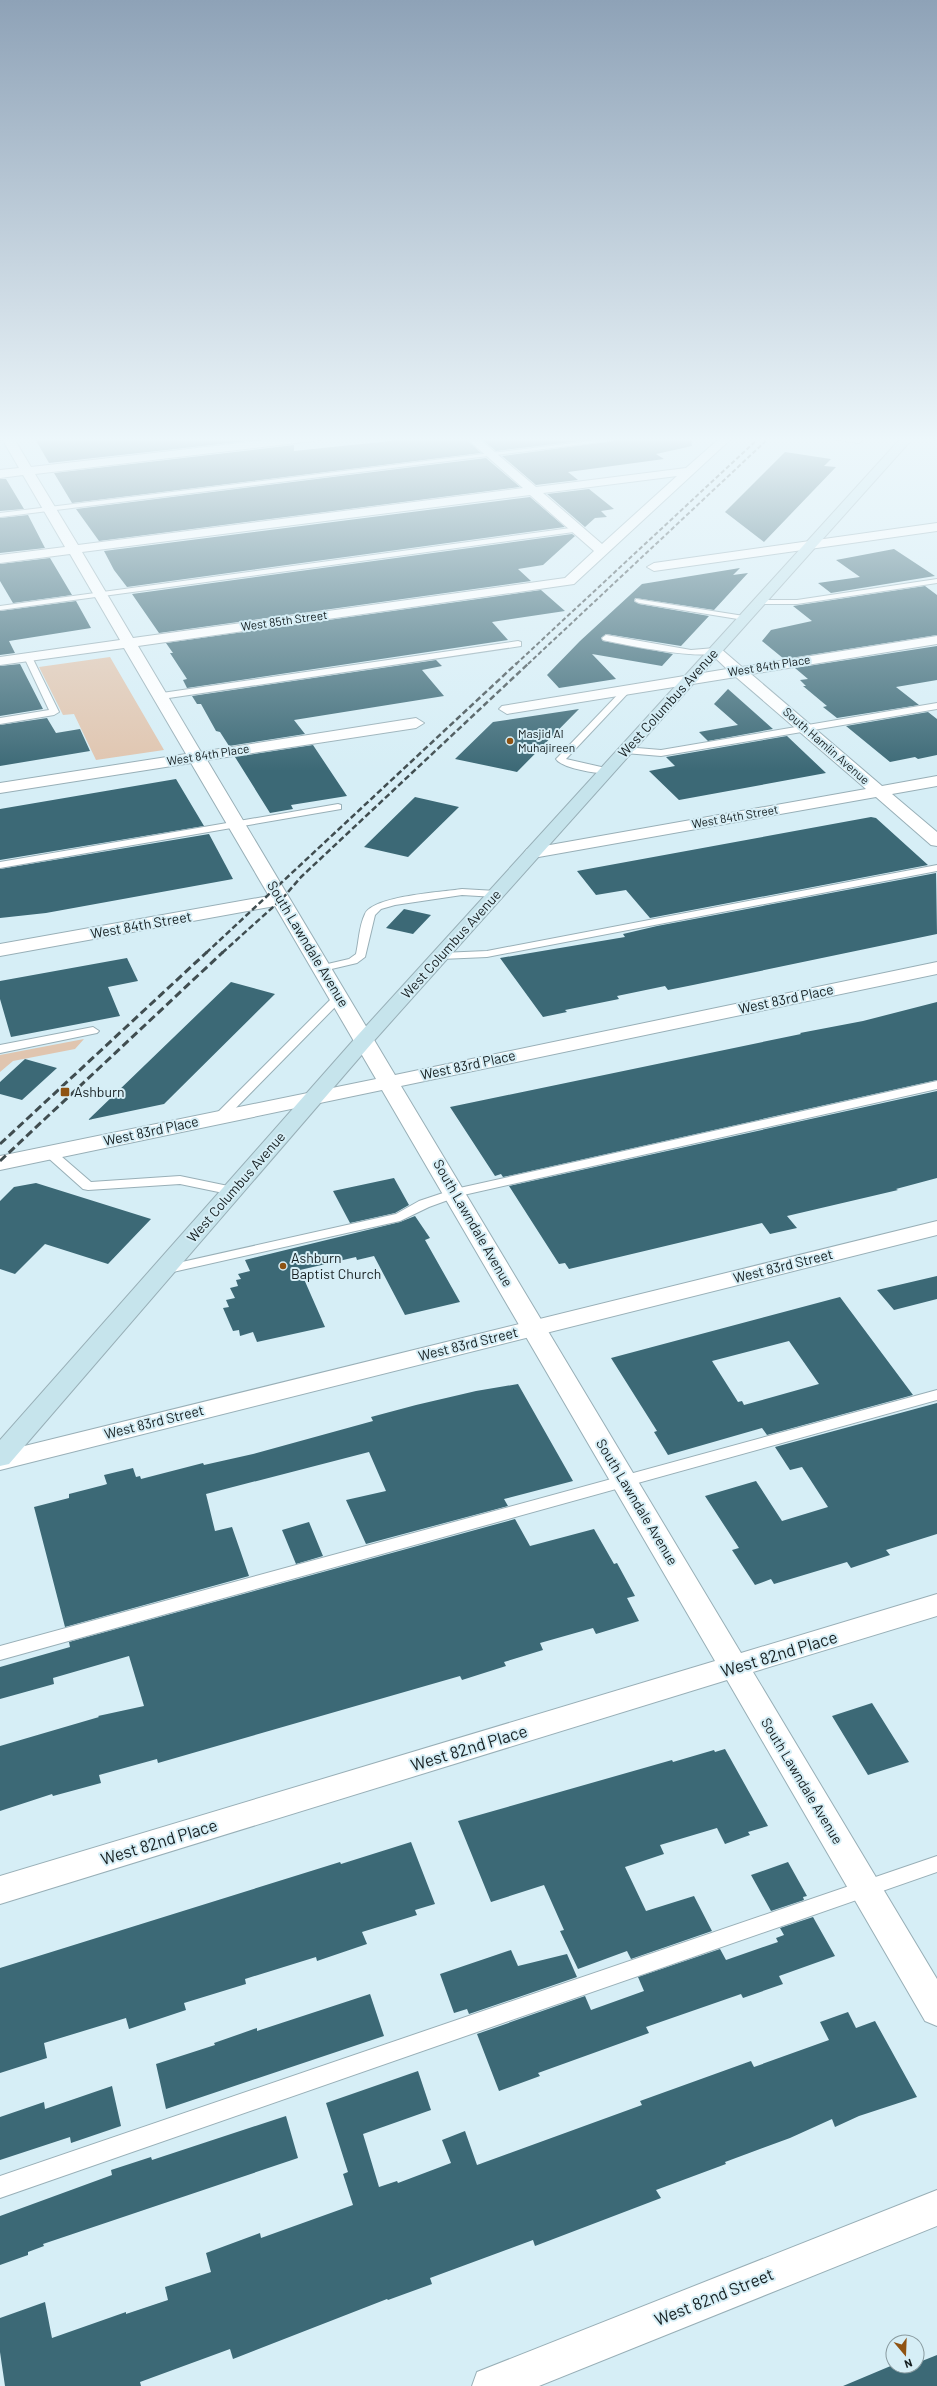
<svg xmlns="http://www.w3.org/2000/svg" width="937" height="2386" font-family="Barlow,sans-serif">
	<rect width="100%" height="100%" fill="#d6eef6"/>
	<path fill="#e0c5af" d="M110 657 164 750 96 760 74 714 63 715 39 667Z
		M84 1039 75 1049 13 1061 0 1072V1055Z"/>
	<path fill="#3c6976" fill-rule="evenodd" d="M34 437H284L49 463Z
		M429 437H464L481 453 72 503 54 473 294 445V451Z
		M479 437H614L496 451Z
		M642 437H691L692 446 656 454 664 459 568 472 578 480 536 485 502 456Z
		M785 452 831 459 824 466 836 467 764 542 725 512Z
		M486 458 520 487 99 541 76 509Z
		M0 479H6L24 509 0 511Z
		M589 489 614 509 601 511 607 517 595 518 585 527 547 494Z
		M530 497 565 527 127 587 114 570 104 551Z
		M28 515 45 548 0 553V518Z
		M572 534 575 536 543 565 518 569 531 581 159 633 132 594Z
		M894 549 935 576 831 593 818 583 860 577 836 560Z
		M50 558 72 595 13 603 0 581V564Z
		M740 568 733 575 748 573 714 610 635 598 634 601 639 604 709 616 681 646 606 634 601 638 603 641 673 654 662 666 592 654 616 679 559 688 547 675 580 641 642 584Z
		M925 586 937 595V635L784 659 762 641 771 630 812 621 793 606Z
		M541 590 565 611 492 622 508 640 187 688 183 680 187 679 170 653H173L166 643Z
		M76 601 91 628 9 641 15 653 0 655V611Z
		M937 646V680L896 687 919 705 837 718 823 707 827 706 803 686H806L800 680 808 679 795 668Z
		M436 660 442 666 422 670 444 696 294 720 305 734 229 746 220 732 216 731 201 704H197L192 696Z
		M20 664 43 709 0 716V666Z
		M728 689 773 729 708 741 699 732 738 725 714 704Z
		M579 709 517 772 455 759 493 722Z
		M928 712 937 719V755L918 759 915 757 890 762 846 726Z
		M47 718 56 733 80 729 90 751 0 766V725Z
		M787 736 826 773 679 800 649 771 675 766 666 757Z
		M313 745 347 796 291 805 293 809 270 813 235 757Z
		M176 779 204 826 0 860V809Z
		M415 797 459 807 408 857 364 847Z
		M871 817 876 818 928 865 650 918 626 890 596 895 577 871Z
		M209 834 233 879 46 913 0 918V869Z
		M936 873 937 934 693 985 668 990 665 986 617 996 619 999 565 1010 567 1012 543 1017 500 958 625 937 623 934 657 926Z
		M404 909 431 915 413 934 386 928Z
		M127 958 138 981 108 987 120 1016 11 1037 0 999V981Z
		M231 982 275 994 164 1104 88 1120Z
		M937 1002V1080L503 1177 501 1174 495 1176 450 1107 801 1034 800 1033 863 1021Z
		M25 1059 57 1068 22 1100 0 1094V1082Z
		M937 1091V1178L896 1189 898 1190 787 1216 797 1228 770 1234 762 1223 569 1269 565 1263 559 1264 509 1186Z
		M394 1178 409 1205 395 1213 350 1223 333 1191Z
		M36 1183 151 1219 108 1264 45 1244 15 1274 0 1269V1201L14 1187Z
		M415 1216 430 1238 425 1240 460 1302 405 1315 374 1256 357 1260 356 1257 300 1270 325 1327 257 1342 253 1332 240 1336 239 1330 233 1331 223 1308 229 1307 226 1300 235 1298 230 1288 238 1286 236 1280 241 1279 238 1274 250 1271 245 1260 400 1222Z
		M937 1276V1299L894 1310 877 1290Z
		M840 1297 913 1395 767 1435 762 1428 668 1455 654 1432 657 1431 611 1358ZM789 1341 819 1384 744 1405 742 1401 738 1402 712 1361Z
		M518 1384 573 1481 504 1499 508 1506 366 1544 346 1500 386 1491 369 1452 206 1494 215 1531 232 1527 249 1576 65 1627 34 1507 69 1498V1494L104 1485 107 1484 104 1475 133 1468 136 1477 140 1476 141 1479 203 1463 204 1465 253 1454 373 1421 371 1417 416 1405 476 1391Z
		M937 1403V1534L886 1550 890 1555 851 1568 847 1562 774 1584 771 1579 755 1585 732 1550 739 1548 705 1496 756 1481 782 1521 828 1507 802 1467 790 1470 775 1447Z
		M515 1519 530 1546 594 1529 614 1564 617 1563 635 1596 627 1598 639 1621 596 1634 593 1628 540 1643 543 1650 504 1662 506 1666 462 1680 460 1676 158 1763 157 1759 99 1775 101 1783 53 1796 52 1794 0 1811V1746L99 1717 98 1716 144 1706 129 1656 53 1678 54 1684 0 1699V1667L70 1647 69 1642Z
		M309 1522 323 1556 296 1564 282 1530Z
		M872 1703 909 1762 868 1775 832 1716Z
		M725 1749 768 1826 748 1832 750 1835 725 1844 717 1828 660 1845 664 1854 625 1867 646 1911 694 1896 712 1931 631 1959 627 1951 578 1969 560 1931 564 1930 544 1885 491 1902 458 1821 672 1760 673 1762 714 1750 715 1752Z
		M411 1842 435 1904 415 1910 417 1915 362 1932 367 1944 317 1961 316 1957 245 1979 246 1984 184 2003 186 2010 129 2029 126 2018 44 2043 47 2058 0 2073V1968L340 1862 341 1864Z
		M788 1862 807 1896 803 1897 804 1900 771 1911 751 1875Z
		M813 1917 835 1956 779 1976 783 1984 743 1998 741 1994 646 2027 649 2033 538 2073 540 2076 499 2091 477 2034 585 1996 591 2010 644 1991 638 1977 720 1949 726 1960 778 1942 776 1938 784 1935 780 1928Z
		M511 1950 518 1966 567 1954 577 1977 469 2014 467 2009 454 2013 440 1974Z
		M370 1994 384 2036 166 2109 156 2064 215 2045 214 2043 257 2028V2031Z
		M848 2012 856 2028 875 2021 917 2097 859 2116 835 2127 832 2119 790 2138 725 2162 726 2164 656 2190 661 2198 535 2246 533 2240 430 2278 432 2284 388 2300 387 2299 233 2359 230 2349 140 2382 141 2386H5L0 2352V2318L45 2302 52 2338 126 2312V2314L168 2300 165 2287 211 2272 206 2253 260 2233 261 2238 353 2205 343 2174 348 2172 326 2103 418 2071 431 2110 363 2134 379 2187 397 2181 398 2183 451 2163 442 2140 465 2131 477 2165 642 2105 640 2101 751 2061 754 2067 829 2040 820 2022Z
		M112 2086 121 2126 71 2143 70 2137 0 2160V2117L44 2102 45 2109Z
		M286 2116 298 2158 43 2244 44 2246 28 2252V2255L0 2265V2216L112 2175 111 2170 151 2157 152 2160Z
		M919 2355 922 2361 937 2355V2386H843L893 2365 917 2366V2356Z"/>
	<g fill="none" stroke-linecap="round" stroke-linejoin="round">
		<g stroke="#98afb7" stroke-width="2">
			<path id="service" d="M0 437H11L0 440Z
				M623 437H640L0 517V513Z
				M828 437 857 439 860 437H866L859 443 831 439Z
				M578 527 582 529 581 531 0 610V606Z
				M937 579V583L797 604H759L755 602 759 600H797Z
				M636 599 744 616 748 618 744 620 639 603 635 601Z
				M606 635 691 650 715 648 719 651C707 662 621 644 603 640L602 638Z
				M518 641 521 642V646L162 699 158 696 162 693Z
				M25 655 32 657 59 712 54 715 0 724V718L49 710 24 657Z
				M624 688 631 690 566 759 610 769V773C600 775 561 768 556 759L558 757Z
				M937 703V709L661 756 625 753 620 750 625 747 661 750Z
				M338 804 341 805V809L0 868V862Z
				M937 865V871L487 957 441 959 435 956 441 953 487 951Z
				M462 889 496 891 501 894 496 897 462 895 395 905 381 909 375 915 365 957 357 963 323 971 317 968 319 966 349 959 356 954C359 941 359 926 365 914 373 896 442 892 462 889Z
				M340 993 346 996 344 998 224 1120H216L214 1117 216 1114 336 994Z
				M93 1027 99 1031 97 1033 0 1053V1045Z
				M937 1081V1089L459 1196 429 1207 400 1221 164 1274 157 1270 164 1266 396 1214 419 1201 455 1189Z
				M50 1149 54 1150 91 1182 180 1176 233 1187 239 1191 233 1195 180 1184 88 1190 83 1189 46 1156 44 1153Z
				M937 1390V1400L0 1660V1646Z
				M937 1856V1872L0 2198V2176Z"/>
		</g>
		<g stroke="#98afb7" stroke-width="2">
			<path id="minor" d="M1 437H13L31 467 294 437H327L321 440 35 474 78 545 523 488 465 437H477L536 487 686 468 721 437H733L574 584 138 646 201 752 416 718 424 723 416 728 207 760 395 1075 937 962V974L401 1086 741 1653 937 1594V1616L753 1672 937 1979V2026L925 2021 727 1680 0 1904V1876L715 1661 382 1090 0 1170V1156L376 1079 275 906 0 956V944L269 896 191 763 0 793V783L186 754 124 648 0 665V657L120 640 70 554 0 563V555L65 547 23 475 0 478V470L19 468ZM677 476 602 544 543 493ZM530 495 594 551 565 578 133 638 82 552Z
				M928 437H937V441Z
				M937 523V531L654 571 647 567 654 563Z
				M937 636V644L751 674 882 786 937 776V786L892 794 937 832V846L931 845 876 797 533 858 527 857 524 853 527 849 533 848 866 789 736 677 507 714 499 709 502 706 727 669 708 651 715 647 720 648 742 667Z
				M937 2190V2226L539 2386H472L477 2372Z"/>
		</g>
		<g stroke="#98afb7" stroke-width="2">
			<path id="tertiary" d="M937 1221V1235L0 1470V1452Z"/>
		</g>
		<g stroke="#98afb7" stroke-width="2">
			<path id="secondary" d="M902 437H914L372 1043 9 1464 0 1466V1440L358 1035Z"/>
		</g>
		<use href="#service" fill="#fff" fill-rule="evenodd"/>
		<use href="#minor" fill="#fff" fill-rule="evenodd"/>
		<use href="#tertiary" fill="#fff" fill-rule="evenodd"/>
		<use href="#secondary" fill="#c6e4ec" fill-rule="evenodd"/>
		<path stroke="#404d50" stroke-width="2" stroke-dasharray="4.5 2.5" stroke-linecap="butt" d="M516 664 760 437
			M528 664 770 437"/>
		<path stroke="#404d50" stroke-width="2.5" stroke-dasharray="6 3" stroke-linecap="butt" d="M206 953 517 663
			M222 953 282 899 301 877 529 663"/>
		<path stroke="#404d50" stroke-width="3" stroke-dasharray="8 4" stroke-linecap="butt" d="M0 1144 207 952
			M0 1161 223 952"/>
	</g>
	<linearGradient id="sky" x2="0" y2="1"><stop stop-color="#8ea2b7"/><stop offset="0.57" stop-color="#edf7fb"/><stop offset="1" stop-color="#edf7fb" stop-opacity="0"/></linearGradient>
	<rect width="937" height="771" fill="url(#sky)"/>
	<g fill="#8f5313" stroke="#d6eef6" stroke-width="1.5">
		<circle cx="510" cy="741" r="4"/>
		<rect x="60" y="1087" width="10" height="10" rx="2"/>
		<circle cx="283" cy="1266" r="4"/>
	</g>
	<g text-anchor="middle" stroke-width="4" stroke-linejoin="round" paint-order="stroke">
		<g font-size="12" fill="#151e20" stroke="#d6eef6">
			<text transform="translate(284 621) rotate(-8)" y="4">West 85th Street</text>
			<text transform="translate(769 666) rotate(-9)" y="4">West 84th Place</text>
			<text transform="translate(826 746) rotate(41)" y="4">South Hamlin Avenue</text>
			<text transform="translate(208 755) rotate(-9)" y="4">West 84th Place</text>
			<text transform="translate(735 817) rotate(-10)" y="4">West 84th Street</text>
		</g>
		<g font-size="12" fill="#151e20" stroke="#d6eef6" text-anchor="start">
			<text x="518" y="738">Masjid Al<tspan x="518" dy="14">Muhajireen</tspan></text>
		</g>
		<g font-size="14" fill="#151e20" stroke="#d6eef6">
			<text transform="translate(668 703) rotate(-48)" y="5">West Columbus Avenue</text>
			<text transform="translate(141 925) rotate(-10)" y="5">West 84th Street</text>
			<text transform="translate(308 944) rotate(59)" y="5">South Lawndale Avenue</text>
			<text transform="translate(451 944) rotate(-48)" y="5">West Columbus Avenue</text>
			<text transform="translate(786 999) rotate(-12)" y="5">West 83rd Place</text>
			<text transform="translate(468 1065) rotate(-12)" y="5">West 83rd Place</text>
			<text transform="translate(151 1131) rotate(-12)" y="5">West 83rd Place</text>
			<text transform="translate(236 1187) rotate(-49)" y="5">West Columbus Avenue</text>
			<text transform="translate(473 1223) rotate(60)" y="5">South Lawndale Avenue</text>
			<text transform="translate(783 1266) rotate(-14)" y="5">West 83rd Street</text>
			<text transform="translate(468 1344) rotate(-14)" y="5">West 83rd Street</text>
			<text transform="translate(154 1422) rotate(-14)" y="5">West 83rd Street</text>
			<text transform="translate(637 1502) rotate(59)" y="5">South Lawndale Avenue</text>
			<text transform="translate(802 1781) rotate(59)" y="5">South Lawndale Avenue</text>
		</g>
		<g font-size="14" fill="#151e20" stroke="#d6eef6" text-anchor="start">
			<text x="74" y="1097">Ashburn</text>
			<text x="291" y="1263">Ashburn<tspan x="291" dy="16">Baptist Church</tspan></text>
		</g>
		<g font-size="17" fill="#151e20" stroke="#d6eef6">
			<text transform="translate(779 1654) rotate(-17)" y="6">West 82nd Place</text>
			<text transform="translate(469 1748) rotate(-17)" y="6">West 82nd Place</text>
			<text transform="translate(159 1842) rotate(-17)" y="6">West 82nd Place</text>
			<text transform="translate(714 2297) rotate(-22)" y="6">West 82nd Street</text>
		</g>
	</g>
	<g transform="translate(905 2354) rotate(161)"><circle r="19" fill="#d6eef6" stroke="#899ba0"/>
	<path d="M0-3L7 15L0 10L-7 15Z" fill="#8f5313"/>
	<text y="-6" font-size="11" font-weight="bold" text-anchor="middle" fill="#151e20">N</text>
	</g>
</svg>
